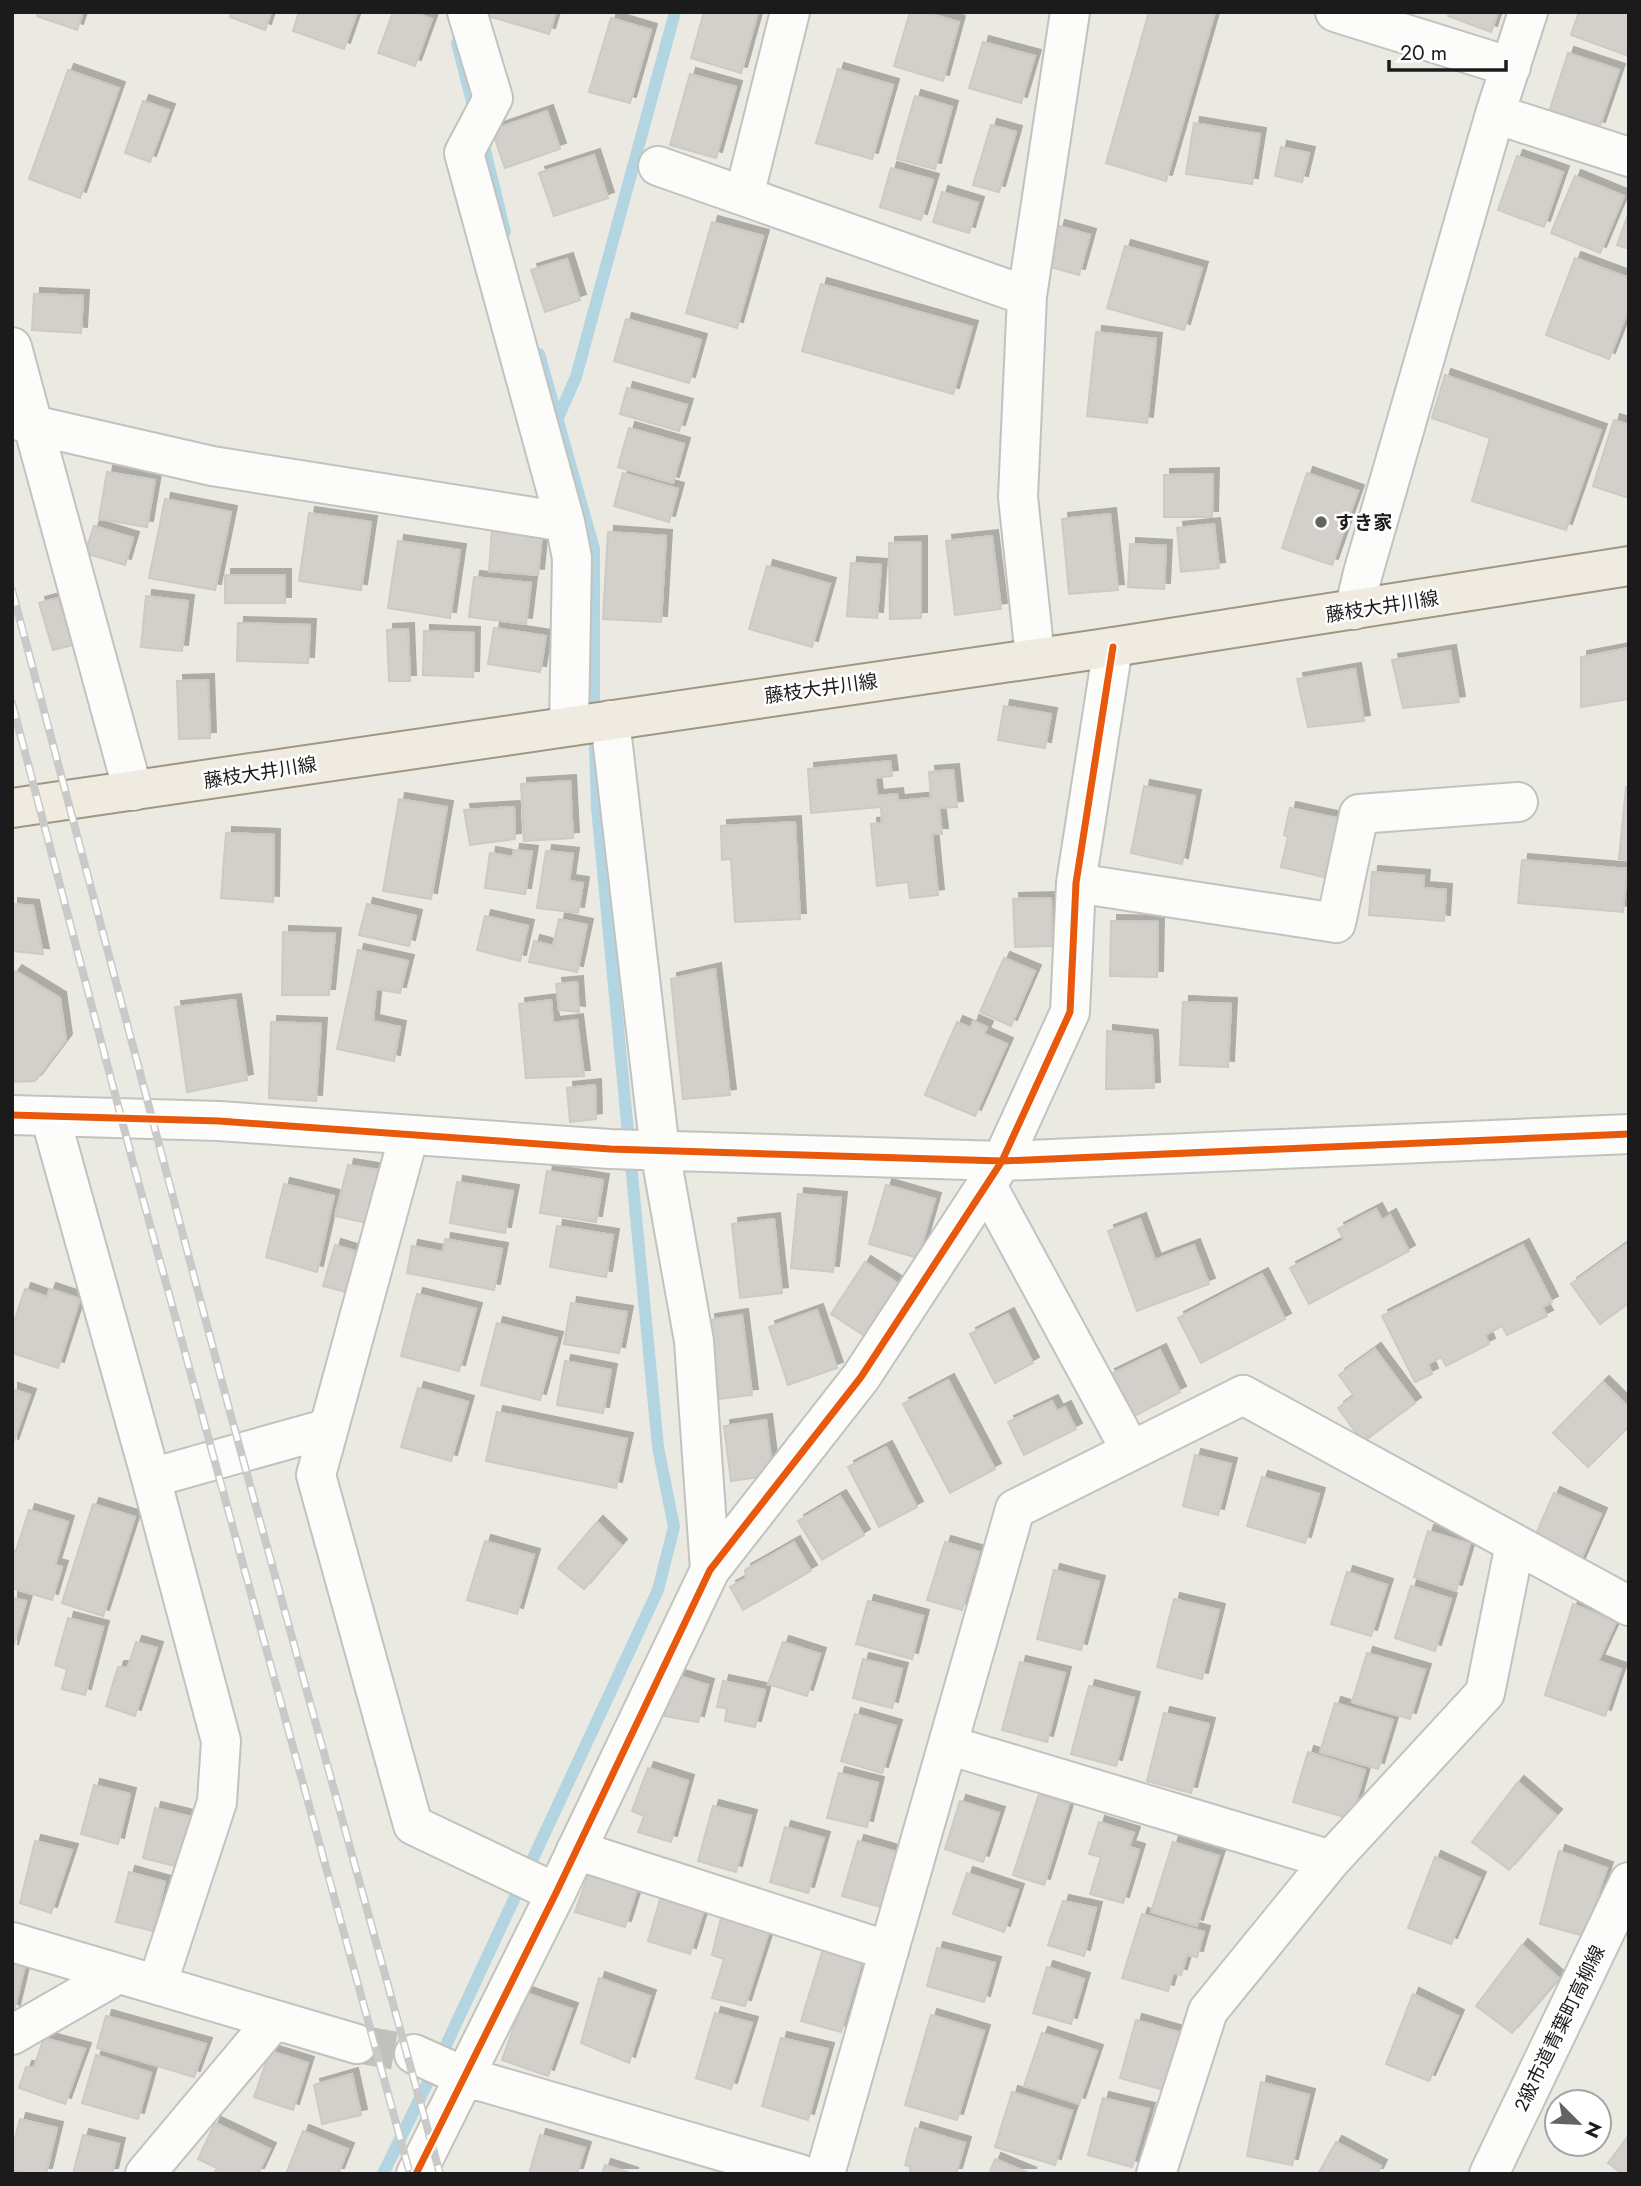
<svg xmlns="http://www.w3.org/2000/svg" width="1641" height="2186" font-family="Jost,'Noto Sans JP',sans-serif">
	<defs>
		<filter id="shadow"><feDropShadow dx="6" dy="-6" stdDeviation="0" flood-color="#0004"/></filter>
	</defs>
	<rect width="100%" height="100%" fill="#eae9e2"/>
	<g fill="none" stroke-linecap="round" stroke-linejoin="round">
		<path stroke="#b2d5e1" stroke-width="12" d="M457 43 475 113
			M482 138 505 232
			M539 354 594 549V720
			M557 420 576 377 675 12
			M383 2174 447 2043 658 1590 674 1527 658 1447 597 808 595 746"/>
	</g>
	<path fill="#d3d0cb" stroke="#cdcac3" stroke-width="2" filter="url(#shadow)" d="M38 12H83L77 30 37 16Z
		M232 12H271L265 30 230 17Z
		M299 12H357L344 49 293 31Z
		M393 12H413L432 19 415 66 378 53Z
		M486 12H556L549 34 485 15Z
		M704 12H758L741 73 691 58Z
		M910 12H923L959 22 943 81 894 66Z
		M1149 12H1215L1166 181 1106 163Z
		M1450 12H1498L1491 32 1448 16Z
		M1579 12H1629V46L1626 55 1571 35Z
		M611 18 651 30 630 103 589 92Z
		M983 42 1035 56 1021 103 969 88Z
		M1568 53 1619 70 1599 128 1549 112Z
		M838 69 893 85 872 159 816 143Z
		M68 70 119 88 80 198 29 179Z
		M690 74 736 87 716 158 670 145Z
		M915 96 952 107 935 169 897 159Z
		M143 101 169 110 150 162 125 153Z
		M547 111 560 149 505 168 492 130Z
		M1194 123 1260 134 1252 184 1186 174Z
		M991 125 1016 132 999 192 973 185Z
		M1281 147 1309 153 1302 182 1275 176Z
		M594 155 608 198 554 216 539 173Z
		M1517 156 1563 172 1544 227 1498 210Z
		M891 168 933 180 921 220 880 207Z
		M1575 176 1624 196 1600 253 1551 233Z
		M942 192 978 203 969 233 933 222Z
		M1629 212V249L1617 245Z
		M712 222 763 236 737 328 686 313Z
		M1059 226 1090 235 1079 275 1047 266Z
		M1125 246 1202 268 1184 330 1107 308Z
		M1575 258 1629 278V308L1609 359 1546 335Z
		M567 259 580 300 545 312 531 270Z
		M821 284 972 327 953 394 802 351Z
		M34 294 83 296 81 333 32 330Z
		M626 319 701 340 689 383 614 361Z
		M1096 332 1156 339 1147 423 1087 416Z
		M1445 375 1601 430 1566 530 1472 501 1490 438 1432 418Z
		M627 388 687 405 679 431 620 414Z
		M1614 420 1629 425V498L1593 486Z
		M629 428 684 444 673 483 618 467Z
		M107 472 155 480 147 527 99 519Z
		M623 473 678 489 669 522 614 506Z
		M1307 473 1358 491 1332 565 1282 548Z
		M1213 474 1212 517H1164V475Z
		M165 499 231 512 215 590 149 578Z
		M309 513 371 522 361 590 299 581Z
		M1110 514 1118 590 1069 594 1062 519Z
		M1214 524 1219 568 1181 572 1177 528Z
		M94 526 133 538 125 565 85 553Z
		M492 530 542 534 538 575 489 571Z
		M608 532 666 536 661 622 603 619Z
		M992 536 1001 609 955 615 946 541Z
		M398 541 460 550 450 618 388 608Z
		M921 542V618L890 619 889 543Z
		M1130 544 1166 546 1164 589 1128 587Z
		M851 563 881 565 877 618 847 616Z
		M767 566 830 584 812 647 749 629Z
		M225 575H285V603H225Z
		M474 577 531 583 526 624 469 617Z
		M146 596 188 601 182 651 141 647Z
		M58 598 73 645 53 650 39 603Z
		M238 623 310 625 308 663 237 661Z
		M494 628 546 636 540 672 488 664Z
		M408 629 410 681H389L387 630Z
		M424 631 474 633 473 677 423 675Z
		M1629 648V699L1581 707V657Z
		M1450 651 1459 702 1403 708 1392 660Z
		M1355 669 1364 721 1308 727 1297 679Z
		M208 680 210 738 179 739 177 681Z
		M1004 706 1051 714 1045 748 998 740Z
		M890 761 892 776 875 778 877 796 897 794 898 801 931 798 929 772 953 770 957 807 939 808 942 834H932L938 895 910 898 908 882 877 886 871 824 882 823 881 807 811 813 808 769Z
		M570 781 573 838 524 841 521 784Z
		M1144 786 1195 796 1182 864 1131 853Z
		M1626 787H1629V860L1619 859Z
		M399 799 447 807 431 899 383 891Z
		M514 807 515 839 470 845 464 810Z
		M1290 808 1341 819 1328 878 1281 867 1288 837 1284 835Z
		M795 822 800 919 735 922 731 859 722 860 721 826Z
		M226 833 274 835 273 902 221 898Z
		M514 850 532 852 525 894 485 888 490 853 513 857Z
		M546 851 573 854 569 881 583 883 578 913 537 908Z
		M1522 860 1627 869 1623 912 1518 903Z
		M1372 872 1424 876 1423 888 1446 890 1444 921 1369 915Z
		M1051 898 1052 946 1015 947 1013 899Z
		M12 904 33 906 43 954 12 951Z
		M367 904 416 916 409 946 359 935Z
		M485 916 528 926 520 961 477 950Z
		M559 919 587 925 577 972 529 962 534 941 553 946Z
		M1111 921 1158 922 1157 977 1110 976Z
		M283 932 335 934 329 995H282Z
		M358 950 408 961 400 993 376 989 373 1021 400 1027 394 1061 337 1049Z
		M1004 958 1035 971 1011 1026 980 1012Z
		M715 969 730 1095 683 1099 671 979Z
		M16 971 60 998 66 1040 35 1081 12 1082V977Z
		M577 982 579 1012 559 1010 556 984Z
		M235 1000 247 1080 187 1092 175 1007Z
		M551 1000 553 1023 577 1020 584 1076 526 1078 519 1004Z
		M1183 1002 1231 1004 1228 1067 1180 1065Z
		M973 1021 987 1027 984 1034 1007 1044 975 1116 925 1095 957 1022 971 1028Z
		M271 1022 321 1024 316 1101 269 1098Z
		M1107 1031 1152 1036 1154 1088 1106 1089Z
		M595 1085 596 1119 570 1122 567 1088Z
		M348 1165 385 1171 372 1224 335 1216Z
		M547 1171 603 1180 596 1222 540 1213Z
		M457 1182 513 1191 505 1233 450 1223Z
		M284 1184 334 1196 317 1272 266 1257Z
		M886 1185 935 1199 918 1258 869 1244Z
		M798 1194 841 1198 833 1272 791 1268Z
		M1376 1209 1382 1220 1390 1215 1409 1251 1309 1304 1290 1268 1344 1240 1338 1229Z
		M774 1219 782 1293 740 1298 732 1224Z
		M1140 1219 1155 1260 1194 1245 1209 1284 1137 1311 1108 1231Z
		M557 1226 613 1235 606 1277 550 1267Z
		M445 1239 502 1249 494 1290 407 1273 412 1246 443 1252Z
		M1628 1243 1629 1303 1600 1324 1571 1284Z
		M335 1245 361 1253 353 1294 323 1286Z
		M1523 1245 1552 1302 1542 1307 1547 1316 1507 1335 1502 1326 1485 1335 1489 1344 1446 1366 1441 1357 1428 1364 1432 1374 1415 1382 1382 1316Z
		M865 1262 908 1290 874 1342 831 1314Z
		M1262 1274 1285 1319 1201 1363 1178 1318Z
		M25 1289 47 1297 50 1289 80 1299 58 1368 12 1353V1328Z
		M417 1294 476 1309 459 1371 401 1356Z
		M571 1303 627 1312 619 1353 564 1344Z
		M817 1310 837 1368 788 1385 769 1327Z
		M1008 1314 1033 1363 995 1383 970 1334Z
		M742 1315 752 1395 719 1399 709 1320Z
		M497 1323 557 1338 540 1400 481 1385Z
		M1375 1349 1415 1403 1363 1442 1338 1408 1354 1396 1339 1375Z
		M1160 1350 1180 1392 1131 1418 1109 1375Z
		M565 1361 611 1370 603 1413 557 1405Z
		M948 1380 995 1469 950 1493 903 1404Z
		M1603 1382 1629 1408V1426L1588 1467 1553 1433Z
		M418 1388 468 1402 451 1461 401 1447Z
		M12 1389 30 1395 12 1446Z
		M1052 1401 1057 1411 1065 1407 1076 1429 1024 1455 1008 1422Z
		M497 1412 627 1439 616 1488 486 1461Z
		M766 1420 773 1475 731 1481 724 1426Z
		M886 1447 917 1507 879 1527 848 1467Z
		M1195 1455 1231 1464 1218 1515 1183 1506Z
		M1262 1477 1319 1494 1305 1543 1247 1526Z
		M1554 1493 1601 1514 1579 1564 1532 1543Z
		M840 1496 864 1535 822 1560 798 1521Z
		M93 1504 135 1517 103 1616 62 1603Z
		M29 1510 68 1522 55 1565 62 1567 52 1600 12 1588V1550L16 1551Z
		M597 1522 621 1545 584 1589 558 1568Z
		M1428 1531 1470 1544 1456 1591 1414 1577Z
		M485 1541 534 1555 517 1614 467 1600Z
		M794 1542 811 1571 743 1610 730 1587 746 1578 745 1570Z
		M945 1542 979 1552 962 1610 927 1600Z
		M1054 1570 1099 1582 1081 1650 1037 1639Z
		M1347 1572 1387 1585 1371 1636 1331 1624Z
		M1411 1586 1451 1599 1435 1651 1395 1638Z
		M12 1598 26 1601 12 1651Z
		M1174 1599 1219 1610 1202 1679 1157 1667Z
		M868 1601 923 1616 912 1659 856 1644Z
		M1573 1604 1616 1622 1598 1661 1621 1669 1605 1716 1545 1695Z
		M68 1618 103 1627 85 1695 62 1689 67 1669 55 1665Z
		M136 1642 157 1648 135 1716 106 1706 118 1667H128Z
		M783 1642 820 1654 807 1696 768 1684Z
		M1367 1653 1425 1670 1410 1719 1352 1702Z
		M863 1659 902 1669 892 1708 853 1698Z
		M1020 1662 1065 1673 1047 1742 1002 1730Z
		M672 1674 708 1685 698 1722 659 1715Z
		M723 1681 765 1690 755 1727 725 1721 727 1708 717 1707Z
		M1089 1686 1134 1698 1116 1766 1071 1754Z
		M1335 1703 1393 1720 1378 1769 1320 1752Z
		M1164 1713 1209 1724 1191 1793 1147 1781Z
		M855 1714 896 1726 882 1773 841 1761Z
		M1308 1752 1365 1770 1351 1819 1293 1802Z
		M648 1768 688 1781 671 1842 638 1832 644 1816 632 1811Z
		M839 1773 878 1783 867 1827 827 1818Z
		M1518 1782 1556 1815 1509 1870 1472 1842Z
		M94 1785 130 1794 118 1844 81 1834Z
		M1039 1794 1069 1804 1044 1885 1013 1875Z
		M960 1801 999 1813 983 1862 945 1849Z
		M713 1806 751 1816 736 1872 698 1861Z
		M155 1808 192 1817 179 1867 143 1858Z
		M1099 1822 1134 1833 1129 1847 1139 1850 1123 1903 1090 1894 1101 1857 1089 1854Z
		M785 1827 824 1838 808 1893 770 1882Z
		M35 1841 72 1850 51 1913 20 1903Z
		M858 1841 896 1852 881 1907 842 1896Z
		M1173 1842 1219 1856 1197 1926 1151 1912Z
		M1559 1851 1607 1868 1584 1936 1540 1924Z
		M1435 1857 1480 1878 1451 1944 1408 1928Z
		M591 1867 639 1883 625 1927 575 1912Z
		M129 1872 165 1882 153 1931 116 1922Z
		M967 1873 1018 1890 1004 1932 953 1914Z
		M663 1889 706 1903 690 1954 648 1941Z
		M1063 1901 1096 1908 1084 1956 1048 1945Z
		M723 1909 772 1922 745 2006 712 1998 724 1959 712 1955Z
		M1142 1914 1204 1932 1197 1957 1187 1955 1181 1975 1173 1973 1168 1991 1122 1978Z
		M1522 1945 1559 1978 1512 2033 1476 2006Z
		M937 1948 995 1963 984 2002 927 1986Z
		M823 1949 862 1961 841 2032 801 2021Z
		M12 1958 26 1961 14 2011 12 2010Z
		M1047 1967 1084 1979 1071 2024 1033 2013Z
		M599 1978 650 1996 629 2063 581 2043Z
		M526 1993 572 2009 548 2076 502 2060Z
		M1413 1994 1458 2016 1429 2081 1386 2064Z
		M715 2013 752 2023 731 2089 696 2078Z
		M931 2015 984 2031 957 2120 905 2105Z
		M106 2016 206 2044 194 2077 97 2048Z
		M1136 2020 1181 2033 1164 2090 1120 2078Z
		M1042 2033 1097 2051 1079 2104 1024 2086Z
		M44 2038 85 2049 65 2104 19 2088 26 2067H34Z
		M781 2038 828 2049 808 2120 762 2106Z
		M270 2051 308 2063 293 2110 254 2097Z
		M96 2055 151 2073 138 2119 82 2103Z
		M352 2074 361 2115 322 2124 314 2085Z
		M1261 2082 1309 2095 1292 2165 1247 2156Z
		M1012 2092 1072 2111 1055 2165 995 2147Z
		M1103 2098 1149 2109 1132 2167 1088 2155Z
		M20 2119 57 2128 46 2174H28L12 2170V2150Z
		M215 2123 270 2149 258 2174H214L217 2168 198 2159Z
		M915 2128 965 2143 956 2174H909L911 2167 905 2165Z
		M303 2131 348 2149 338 2174H286Z
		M83 2135 119 2144 112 2174H73Z
		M540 2135 585 2148 577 2174H529Z
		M1629 2135V2174H1623L1608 2163Z
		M1336 2142 1381 2166 1377 2174H1318Z
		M995 2159 1031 2174H989Z
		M605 2165 633 2174H602Z"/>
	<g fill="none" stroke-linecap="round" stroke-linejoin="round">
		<path stroke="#c1c0ba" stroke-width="38" stroke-dasharray="38 19" stroke-linecap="butt" d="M357 2044 414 2054"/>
		<g stroke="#c2c2bf" stroke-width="42">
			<path id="minor" d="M467 12 493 98 464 153 565 522 572 558 569 726
				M1335 12 1511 67
				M1495 114 1629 157
				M658 166 1027 296
				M744 196 790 12
				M12 347 33 425 212 466 565 522
				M13 419 33 425 133 791
				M1354 610 1363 573 1495 114 1528 12
				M1035 657 1018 497 1027 296 1070 12
				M610 720 660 1151 694 1341 710 1570
				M1076 883 1336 923 1359 814 1518 802
				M12 1115 219 1121 610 1149 1002 1161 1629 1134
				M50 1116 151 1478 221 1741 217 1802 157 1985
				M409 1135 316 1475 413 1825 556 1893
				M986 1184 1131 1451
				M151 1478 329 1428
				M948 1745 1331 1860
				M576 1850 889 1951
				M12 1942 357 2044
				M12 2035 118 1974
				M414 2054 463 2076 800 2174
				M145 2174 274 2020
				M416 2174 556 1893 710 1570 861 1377 1002 1161 1070 1012 1076 883 1113 647
				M825 2174 1015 1509 1243 1395 1629 1606
				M1156 2174 1208 2011 1331 1860 1485 1693 1515 1544
				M1489 2174 1629 1882"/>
		</g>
		<g stroke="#9f9780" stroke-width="42">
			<path id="major" d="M12 808 1113 647 1629 566"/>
		</g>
		<use href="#minor" stroke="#fcfcfb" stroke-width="38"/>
		<use href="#major" stroke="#f0ebe1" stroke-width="38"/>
		<g stroke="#c9c9c8" stroke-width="8">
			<path id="rail" d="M12 590 231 1416 440 2174
				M12 703 135 1170 410 2174"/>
		</g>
		<use href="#rail" stroke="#fff" stroke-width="5" stroke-dasharray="16" stroke-linecap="butt"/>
		<g stroke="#fff" stroke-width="11">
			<path id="cycleway" d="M12 1115 219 1121 610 1149 1002 1161 1629 1134
				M416 2174 556 1893 710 1570 861 1377 1002 1161 1070 1012 1076 883 1113 647"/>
		</g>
		<use href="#cycleway" stroke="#e8590c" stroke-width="7"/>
	</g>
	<circle fill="#636361" stroke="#fff" stroke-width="2.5" cx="1321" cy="522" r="7"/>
	<g text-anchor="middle" stroke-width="5" stroke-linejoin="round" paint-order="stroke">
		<g font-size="19" font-weight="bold" fill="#1b1b1b" stroke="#fff" text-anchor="start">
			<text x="1335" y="529">すき家</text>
		</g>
		<g font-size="19" fill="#1b1b1b" stroke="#fff">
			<text transform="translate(1382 606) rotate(-9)" y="7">藤枝大井川線</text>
			<text transform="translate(821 688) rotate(-8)" y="7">藤枝大井川線</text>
			<text transform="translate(260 772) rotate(-9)" y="7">藤枝大井川線</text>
			<text transform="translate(1559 2028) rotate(-64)" y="7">2級市道青葉町高柳線</text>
		</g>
	</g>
	<rect width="1641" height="2186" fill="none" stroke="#1b1b1b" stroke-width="28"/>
	<g transform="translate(1578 2123) rotate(114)"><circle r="33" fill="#ffffff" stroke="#a4a4a4" stroke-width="2"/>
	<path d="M0-5L12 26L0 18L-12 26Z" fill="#636361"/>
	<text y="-10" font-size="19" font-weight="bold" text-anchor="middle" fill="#1b1b1b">N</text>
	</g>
	<path d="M1389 60v10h117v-10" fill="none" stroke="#1b1b1b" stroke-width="3.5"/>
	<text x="1400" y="60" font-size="21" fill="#1b1b1b" stroke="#ffffff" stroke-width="5" paint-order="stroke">20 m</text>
</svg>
